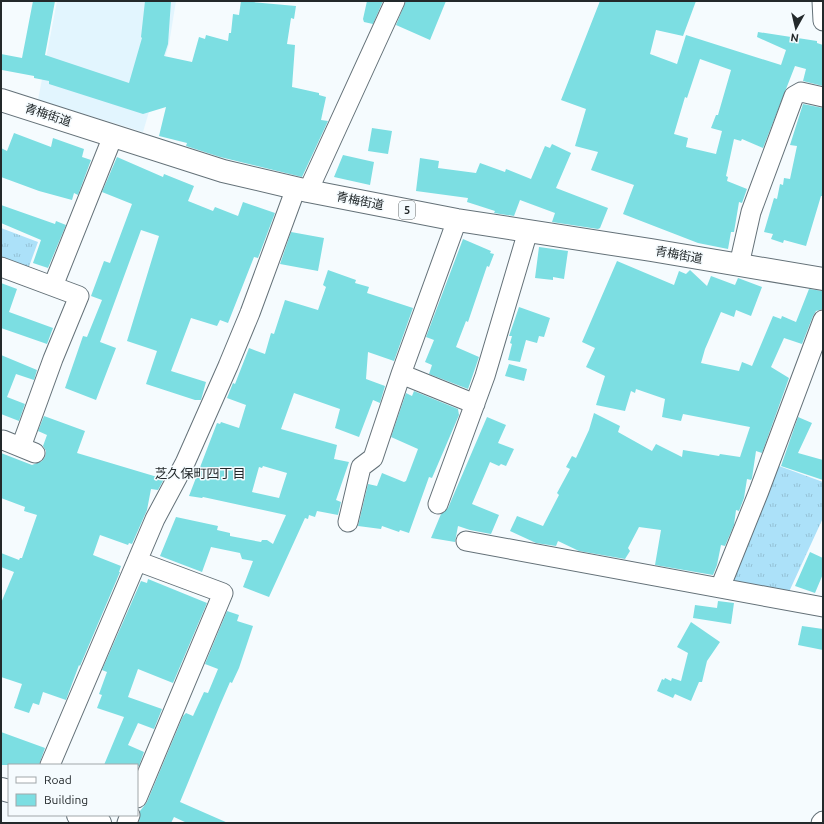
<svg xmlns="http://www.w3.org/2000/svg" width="824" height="824" font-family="Ubuntu,'Noto Sans JP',sans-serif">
	<defs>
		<pattern id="grass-tufts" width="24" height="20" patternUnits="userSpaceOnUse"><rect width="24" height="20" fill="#ace1f9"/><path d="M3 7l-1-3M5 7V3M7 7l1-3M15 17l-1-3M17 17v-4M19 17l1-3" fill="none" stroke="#94c1d6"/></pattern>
	</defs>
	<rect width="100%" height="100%" fill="#f5fbfe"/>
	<path fill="#e2f5fe" d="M57 1H176L169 44 143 132 38 100Z"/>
	<path fill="url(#grass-tufts)" d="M1 228 38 242 27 272 1 262Z
		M779 466 823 482V518L788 594 728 584Z"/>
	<path fill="#7cdee2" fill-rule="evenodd" d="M33 1H55L45 55 129 83 142 38 141 37 145 1H171L168 44 164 56 192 62 199 37 205 39 206 35 228 41 229 33H231L233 14 239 15 241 1 296 6 294 19 291 18 287 44 295 45 292 87 319 93V95L326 97 321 120 328 121 302 177 220 157 186 146 187 143 159 136 166 107 143 114 49 84V81L34 78V76L2 70 1 54 22 58Z
		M367 1H383L373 24 364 22 363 19Z
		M406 1H446L430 40 396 25Z
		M600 1H696L683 36 656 30 650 54 677 64 686 35 781 65 786 50 757 37 758 32 817 41V43L823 45V86L803 81 806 69 795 66 763 148 742 139 741 141 734 139 726 176 728 177 727 181 747 189 742 203 739 202 734 232H731L728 249 698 243 623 214 634 185 591 170 598 152 575 146 586 109 561 100ZM700 59 731 70 718 115H716L711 128 722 131 716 154 686 147 688 138 674 134 685 97 687 98Z
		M803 104 823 108V196H821L806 246 784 240 783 243 771 239 773 234 764 232 774 198 777 199 780 184 783 185 784 178 790 179 797 146 790 145Z
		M372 128 392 131 388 154 368 151Z
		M14 133 51 147 53 138 84 149 82 157 91 160 78 195 74 193 72 200 39 191 1 177V148L7 151Z
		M552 144 571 153 556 188 608 208 600 228 598 229 552 222 555 213 520 200 514 216 494 213 495 211 467 202 468 198 416 191 420 158 439 161 438 168 476 173 480 163 505 172 506 169 531 179 545 146 550 148Z
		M343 155 374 162 370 185 334 177Z
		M117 157 163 177 164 174 194 186 188 201 213 211 215 207 238 216 243 202 275 213 258 258 254 257 228 323 220 320 217 326 191 318 171 371 206 382 201 400H195L146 384 157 351 127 341 159 236 141 230 100 342 116 348 96 400 65 388 83 336 87 337 102 300 91 296 104 261 110 263 132 204 102 192Z
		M1 205 55 224 56 221 66 225 48 268 33 263 41 240 1 223Z
		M291 232 324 238 318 271 280 264Z
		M463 239 491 251 490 253 494 254 489 267 487 266 468 322 466 321 456 347 479 357 468 389 429 374 432 365 425 362 434 340 426 337Z
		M539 247 568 251 564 279 553 277V280L535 278Z
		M617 261 674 285 679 271 686 274 690 270 707 286 711 276 735 285 738 278 762 287 751 316 736 310 734 317 721 312 705 349 701 363 739 371 742 362 752 366 773 316 781 319 782 316 796 322 809 289 823 291V309L816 311 813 316 802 344 784 338 771 367 789 378 762 453 756 451 752 478 751 480 747 479 744 498 739 511 736 510 734 525 725 546 721 545 717 565 713 575 655 565 661 530 639 527 628 548 630 551 625 559 579 551 558 541 556 546 536 543 510 531 517 516 543 526 559 495 557 493 570 469 566 467 572 456 576 458 589 430 594 413 620 426 618 432 652 451 656 444 682 457 683 450 719 456 720 454 740 457 750 427 683 414 681 421 662 417 665 399 636 389 635 393 631 391 625 411 596 405 605 376 586 367 595 348 582 342Z
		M328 270 356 280 355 283 369 287 367 293 413 308 394 361 368 352 366 379 385 386 380 403 373 400 359 437 335 428 340 409 294 393 281 429 337 445 334 459 349 462 336 500 341 502 338 515 317 511 315 517 309 515 308 519 305 518 269 597 243 587 253 561 242 559 240 553 211 547 202 572 160 556 176 517 218 526 217 530 230 533V536L261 542 262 540H267L273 544 286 515 203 497 202 498 189 496 217 423 220 424 221 422 239 428 246 405 227 398 233 383 235 384 249 348 265 354 271 333 274 334 285 300 318 310 326 287 323 285ZM263 466 287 473 279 498 252 492 259 467 262 468Z
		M1 283 17 289 9 312 53 328 47 344 1 328Z
		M519 307 550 318 544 337 539 336 537 343 526 340 520 362 508 360 512 344 510 343 512 336H509Z
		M1 355 37 370 34 380 16 374 7 397 25 404 19 421 1 414Z
		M509 364 527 369 524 381 505 376Z
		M414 391 458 409 459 415 432 478 429 477 409 533 400 530 399 532 382 526 381 529 358 526 368 484 377 486 382 473 404 482 406 481 418 449 391 437 406 393 412 396Z
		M44 416 85 431 77 453 164 479 158 490 151 489 147 510 132 544 129 543 128 545 100 535 93 555 121 566 119 572H120L80 666 79 665 66 700 43 692 39 705 33 703 29 713 14 708 22 684 1 677V603L14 572 1 567V553L19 560 20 558H22L37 515 24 511 25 507 1 498V453L32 465 42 461 45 457 46 451 43 446 47 435 38 431Z
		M487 417 506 425 498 443 514 449 506 466 501 464 499 466 490 462 472 504 499 515 491 534 470 530 458 526 455 542 431 538 441 514 448 508Z
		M798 417 812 423 798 453 823 460V480L781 466Z
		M810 552 823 558V574L815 593 795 586Z
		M148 579 207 603 173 683 138 669 128 697 162 709 154 729 138 723 128 745 144 752 139 766 104 765 124 717 97 708 102 695 99 694 107 672 102 670 141 581 147 583Z
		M718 601 734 603 731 624 693 618 695 605 717 608Z
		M227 611 239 615 237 621 253 626 239 668 232 683 230 682 220 705 180 802 228 823H187L174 817 171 823H139L140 811 147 802 183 716 186 713 193 716 204 692 208 693 218 669 205 664Z
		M691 622 720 642 707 661 702 682H699L691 701 675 694 673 698 657 691 662 679 664 680 665 678 671 681 672 678 681 681 688 653 677 647Z
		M802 626 823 629V650L798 645Z
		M1 732 45 748 39 765H1Z"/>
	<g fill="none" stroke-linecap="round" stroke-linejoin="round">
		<g stroke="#647178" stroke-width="21">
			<path id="minor" d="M822 1 823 21
				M308 191 395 1
				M739 265 751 212 794 96 801 92 823 97
				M1 267 79 296 53 359 21 447
				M53 286 113 136
				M401 374 475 404
				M3 440 35 453
				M438 504 485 376 528 231
				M348 522 361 467 373 458 401 374 457 220
				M466 541 823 607
				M137 561 223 593 137 798
				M720 588 759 491 823 320
				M50 765 155 519 185 463 228 366 250 313 296 188
				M127 823 130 815
				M821 823 823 821"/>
		</g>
		<g stroke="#647178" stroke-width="24">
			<path id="tertiary" d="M1 789 9 791
				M78 815 100 823"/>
		</g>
		<g stroke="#647178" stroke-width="24">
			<path id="primary" d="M1 100 223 171 308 191 457 220 651 250 823 279"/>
		</g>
		<use href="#minor" stroke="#fff" stroke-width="19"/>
		<use href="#tertiary" stroke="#fff" stroke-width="22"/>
		<use href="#primary" stroke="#fff" stroke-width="22"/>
	</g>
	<g text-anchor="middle" stroke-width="3" stroke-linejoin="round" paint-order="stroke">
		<rect fill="#f5fbfe" stroke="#62686a" stroke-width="1" x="399" y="201" width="16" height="18" rx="3"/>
		<g font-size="11" font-weight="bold" fill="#23292b">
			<text x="407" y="214">5</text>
		</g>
		<g font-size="12" fill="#23292b" stroke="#f5fbfe">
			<text transform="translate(48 115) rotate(18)" y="4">青梅街道</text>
			<text transform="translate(360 201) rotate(11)" y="4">青梅街道</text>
			<text transform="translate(679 255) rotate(10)" y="4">青梅街道</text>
		</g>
		<g font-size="13" fill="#23292b" stroke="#f5fbfe">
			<text x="200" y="478">芝久保町四丁目</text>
		</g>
	</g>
	<rect width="824" height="824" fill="none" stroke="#23292b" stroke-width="4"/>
	<rect x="8" y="764" width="130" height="52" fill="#f5fbfe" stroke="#a1a7aa"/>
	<rect x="16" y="777" width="20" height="6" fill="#ffffff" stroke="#a1a7aa"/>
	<text x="44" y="784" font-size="12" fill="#23292b">Road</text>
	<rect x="16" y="794" width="20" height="12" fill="#7cdee2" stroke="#a1a7aa"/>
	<text x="44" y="804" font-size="12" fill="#23292b">Building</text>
	<g transform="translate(796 28) rotate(188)" stroke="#f5fbfe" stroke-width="3" paint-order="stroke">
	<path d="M0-3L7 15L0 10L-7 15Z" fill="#23292b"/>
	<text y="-6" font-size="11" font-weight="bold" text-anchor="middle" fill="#23292b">N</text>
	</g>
</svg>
